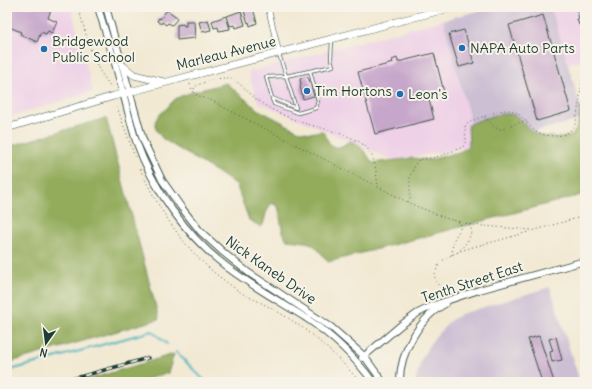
<svg xmlns="http://www.w3.org/2000/svg" width="592" height="389" font-family="Delius,sans-serif">
	<rect width="100%" height="100%" fill="#f7f3e8"/>
	<filter id="ink" filterUnits="userSpaceOnUse"><feTurbulence type="fractalNoise" baseFrequency=".025" numOctaves="2"/><feDisplacementMap in="SourceGraphic" scale="8" xChannelSelector="R" yChannelSelector="G"/><feConvolveMatrix kernelMatrix="1 2 1 2 8 2 1 2 1" color-interpolation-filters="sRGB"/></filter>
	<filter id="wash" filterUnits="userSpaceOnUse"><feTurbulence type="fractalNoise" baseFrequency=".012" numOctaves="4" result="noise"/><feDisplacementMap in="SourceGraphic" scale="16" xChannelSelector="R" yChannelSelector="G"/><feGaussianBlur stdDeviation="0.9" result="paint"/><feColorMatrix in="noise" values="0 0 0 0 0 0 0 0 0 0 0 0 0 0 0 0 0 1.4 0 .05"/><feComposite in="paint" operator="in"/></filter>
	<g filter="url(#wash)">
		<rect width="100%" height="100%" fill="#f2e9d3"/>
		<path fill="#eed0e7" d="M7 7H71L93 91 7 118Z
			M551 7H585V59L568 64Z
			M443 20 477 146 393 160 258 102 248 72Z"/>
		<path fill="#ccbed3" d="M493 7H551L584 119 477 146 443 20Z
			M550 287 580 382H415L421 360 429 345 436 336 451 320 461 314Z"/>
		<path fill="#93ac5c" stroke="#597448" d="M226 83 257 109 297 130 310 133 321 131 324 132C327 140 331 151 342 146 345 144 347 142 351 141 361 146 367 153 372 163L413 158 429 160 459 152 465 149 469 145 468 125C479 120 501 111 513 115 522 118 526 128 534 133 539 136 546 137 552 137 577 141 580 127 579 106L585 108V194L328 262C311 240 314 243 287 240 280 229 281 218 278 206L271 203 266 213 263 225 261 227 249 220 236 184 163 139C151 125 153 120 166 109 170 105 173 100 177 98 188 92 213 87 226 83Z
			M106 118 159 319 7 363V147Z
			M174 354 168 373 137 382H80Z"/>
		<g fill="none" stroke-linecap="round" stroke-linejoin="round">
			<path stroke="#45b3c1" stroke-width="2" d="M176 352 206 382
				M7 371 152 331 167 344"/>
		</g>
		<g id="blocks">
			<path fill="#c6a6ca" d="M7 7H52L48 18 57 22 52 33 48 31 46 34 41 32 37 42 20 34 21 32 7 26Z
				M576 7H585V24L579 25 577 19H579Z
				M253 8 257 23 250 26 249 22 248 23 244 11Z
				M167 10 178 18 172 25 168 23 166 25 162 22 161 24 157 21 159 18 160 19Z
				M241 11 245 25 236 28 235 25 230 26 227 16Z
				M543 15 571 111 537 121 509 25Z
				M226 16 230 29 219 31 218 27 214 28 212 21Z
				M208 20 211 30 202 32 199 22Z
				M186 21H194L195 38 177 40V25L183 24 184 26H186Z
				M464 30 474 63 459 67 449 34Z
				M434 53 444 92 428 96 434 119 375 134 358 72 393 63 392 60 397 58 398 62Z
				M306 76 309 79 314 96 303 99 300 86 301 84 300 79Z
				M539 336 554 382H542L528 339Z
				M556 337 562 360 552 362 550 352 553 351 549 339Z"/>
		</g>
	</g>
	<g filter="url(#ink)">
		<use href="#blocks" fill-opacity="0" stroke="#3f574c" stroke-width="1"/>
		<g fill="none" stroke-linecap="round" stroke-linejoin="round">
			<g stroke="#3f574c" stroke-width="4">
				<path id="service" d="M279 54 286 76 266 77 272 98 296 108 286 76 333 66 331 59 332 40
					M272 99 274 104 298 113 316 108 318 101 310 71"/>
			</g>
			<g stroke="#3f574c" stroke-width="6">
				<path id="minor" d="M268 7 279 53"/>
			</g>
			<g stroke="#3f574c" stroke-width="8">
				<path id="tertiary" d="M98 7C105 32 114 57 120 82 126 102 130 122 136 141 153 189 186 236 227 267 252 286 279 301 306 318 333 336 354 356 373 382
					M106 7 143 140 162 180 181 207 200 231 224 253 249 273 331 327 364 356 383 382
					M362 358 401 325 418 313 434 305 479 290 585 261
					M400 382C399 354 420 317 445 304"/>
			</g>
			<g stroke="#3f574c" stroke-width="8">
				<path id="secondary" d="M123 66 134 75 164 82
					M7 128 114 96 453 7"/>
			</g>
			<path stroke="#3f574c" stroke-width="1" stroke-dasharray="1 3" stroke-linecap="butt" d="M78 7 90 48 99 70 111 87
				M190 84C194 101 208 95 221 106L409 203 445 218 472 225 532 230
				M195 93 194 88C197 83 221 77 228 78 239 80 248 93 257 100 268 108 282 115 295 120 314 128 350 132 366 147 376 157 376 174 378 187
				M117 107 135 157
				M484 117C489 120 491 125 496 128 506 133 515 120 527 122
				M140 169C158 208 182 246 216 274 225 281 235 289 245 295 260 302 274 309 288 318 315 335 339 358 360 382
				M408 202 410 199V176L417 161 421 159 433 158 445 154 463 147 466 140 465 126C471 120 480 118 488 115 517 103 517 114 536 132 551 138 569 139 576 122L585 62
				M457 253C464 246 472 238 471 228L468 224
				M452 255 453 241 460 229 461 225 458 222
				M446 294C443 286 433 285 435 274 436 271 438 266 440 263 453 250 482 245 500 240 528 232 556 224 585 216"/>
			<use href="#service" stroke="#fff" stroke-width="2.5"/>
			<use href="#minor" stroke="#fff" stroke-width="5"/>
			<use href="#tertiary" stroke="#fff" stroke-width="6"/>
			<use href="#secondary" stroke="#fff" stroke-width="7"/>
			<g stroke="#1f3d34" stroke-width="3.5">
				<path id="rail" d="M61 382 148 358"/>
			</g>
			<use href="#rail" stroke="#f7f3e8" stroke-width="2" stroke-dasharray="6" stroke-linecap="butt"/>
		</g>
	</g>
	<g fill="#1f6fb2" stroke="#f7f3e8" stroke-width="1.5">
		<circle cx="462" cy="48" r="4"/>
		<circle cx="44" cy="49" r="4"/>
		<circle cx="307" cy="91" r="4"/>
		<circle cx="400" cy="94" r="4"/>
	</g>
	<g text-anchor="middle" stroke-width="4" stroke-linejoin="round" paint-order="stroke">
		<g font-size="14" fill="#1f3d34" stroke="#f7f3e8" text-anchor="start">
			<text x="52" y="46">Bridgewood<tspan x="52" dy="16">Public School</tspan></text>
			<text x="470" y="53">NAPA Auto Parts</text>
			<text x="315" y="96">Tim Hortons</text>
			<text x="408" y="99">Leon's</text>
		</g>
		<g font-size="14" fill="#1f3d34" stroke="#f7f3e8">
			<text transform="translate(226 53) rotate(-14)" y="5">Marleau Avenue</text>
			<text transform="translate(271 270) rotate(35)" y="5">Nick Kaneb Drive</text>
			<text transform="translate(472 282) rotate(-18)" y="5">Tenth Street East</text>
		</g>
	</g>
	<rect width="592" height="389" fill="none" stroke="#f7f3e8" stroke-width="24"/>
	<g transform="translate(46 343) rotate(194)" stroke="#f7f3e8" stroke-width="3" paint-order="stroke">
	<path d="M0-3L7 15L0 10L-7 15Z" fill="#1f3d34"/>
	<text y="-6" font-size="11" font-weight="bold" text-anchor="middle" fill="#1f3d34">N</text>
	</g>
</svg>
